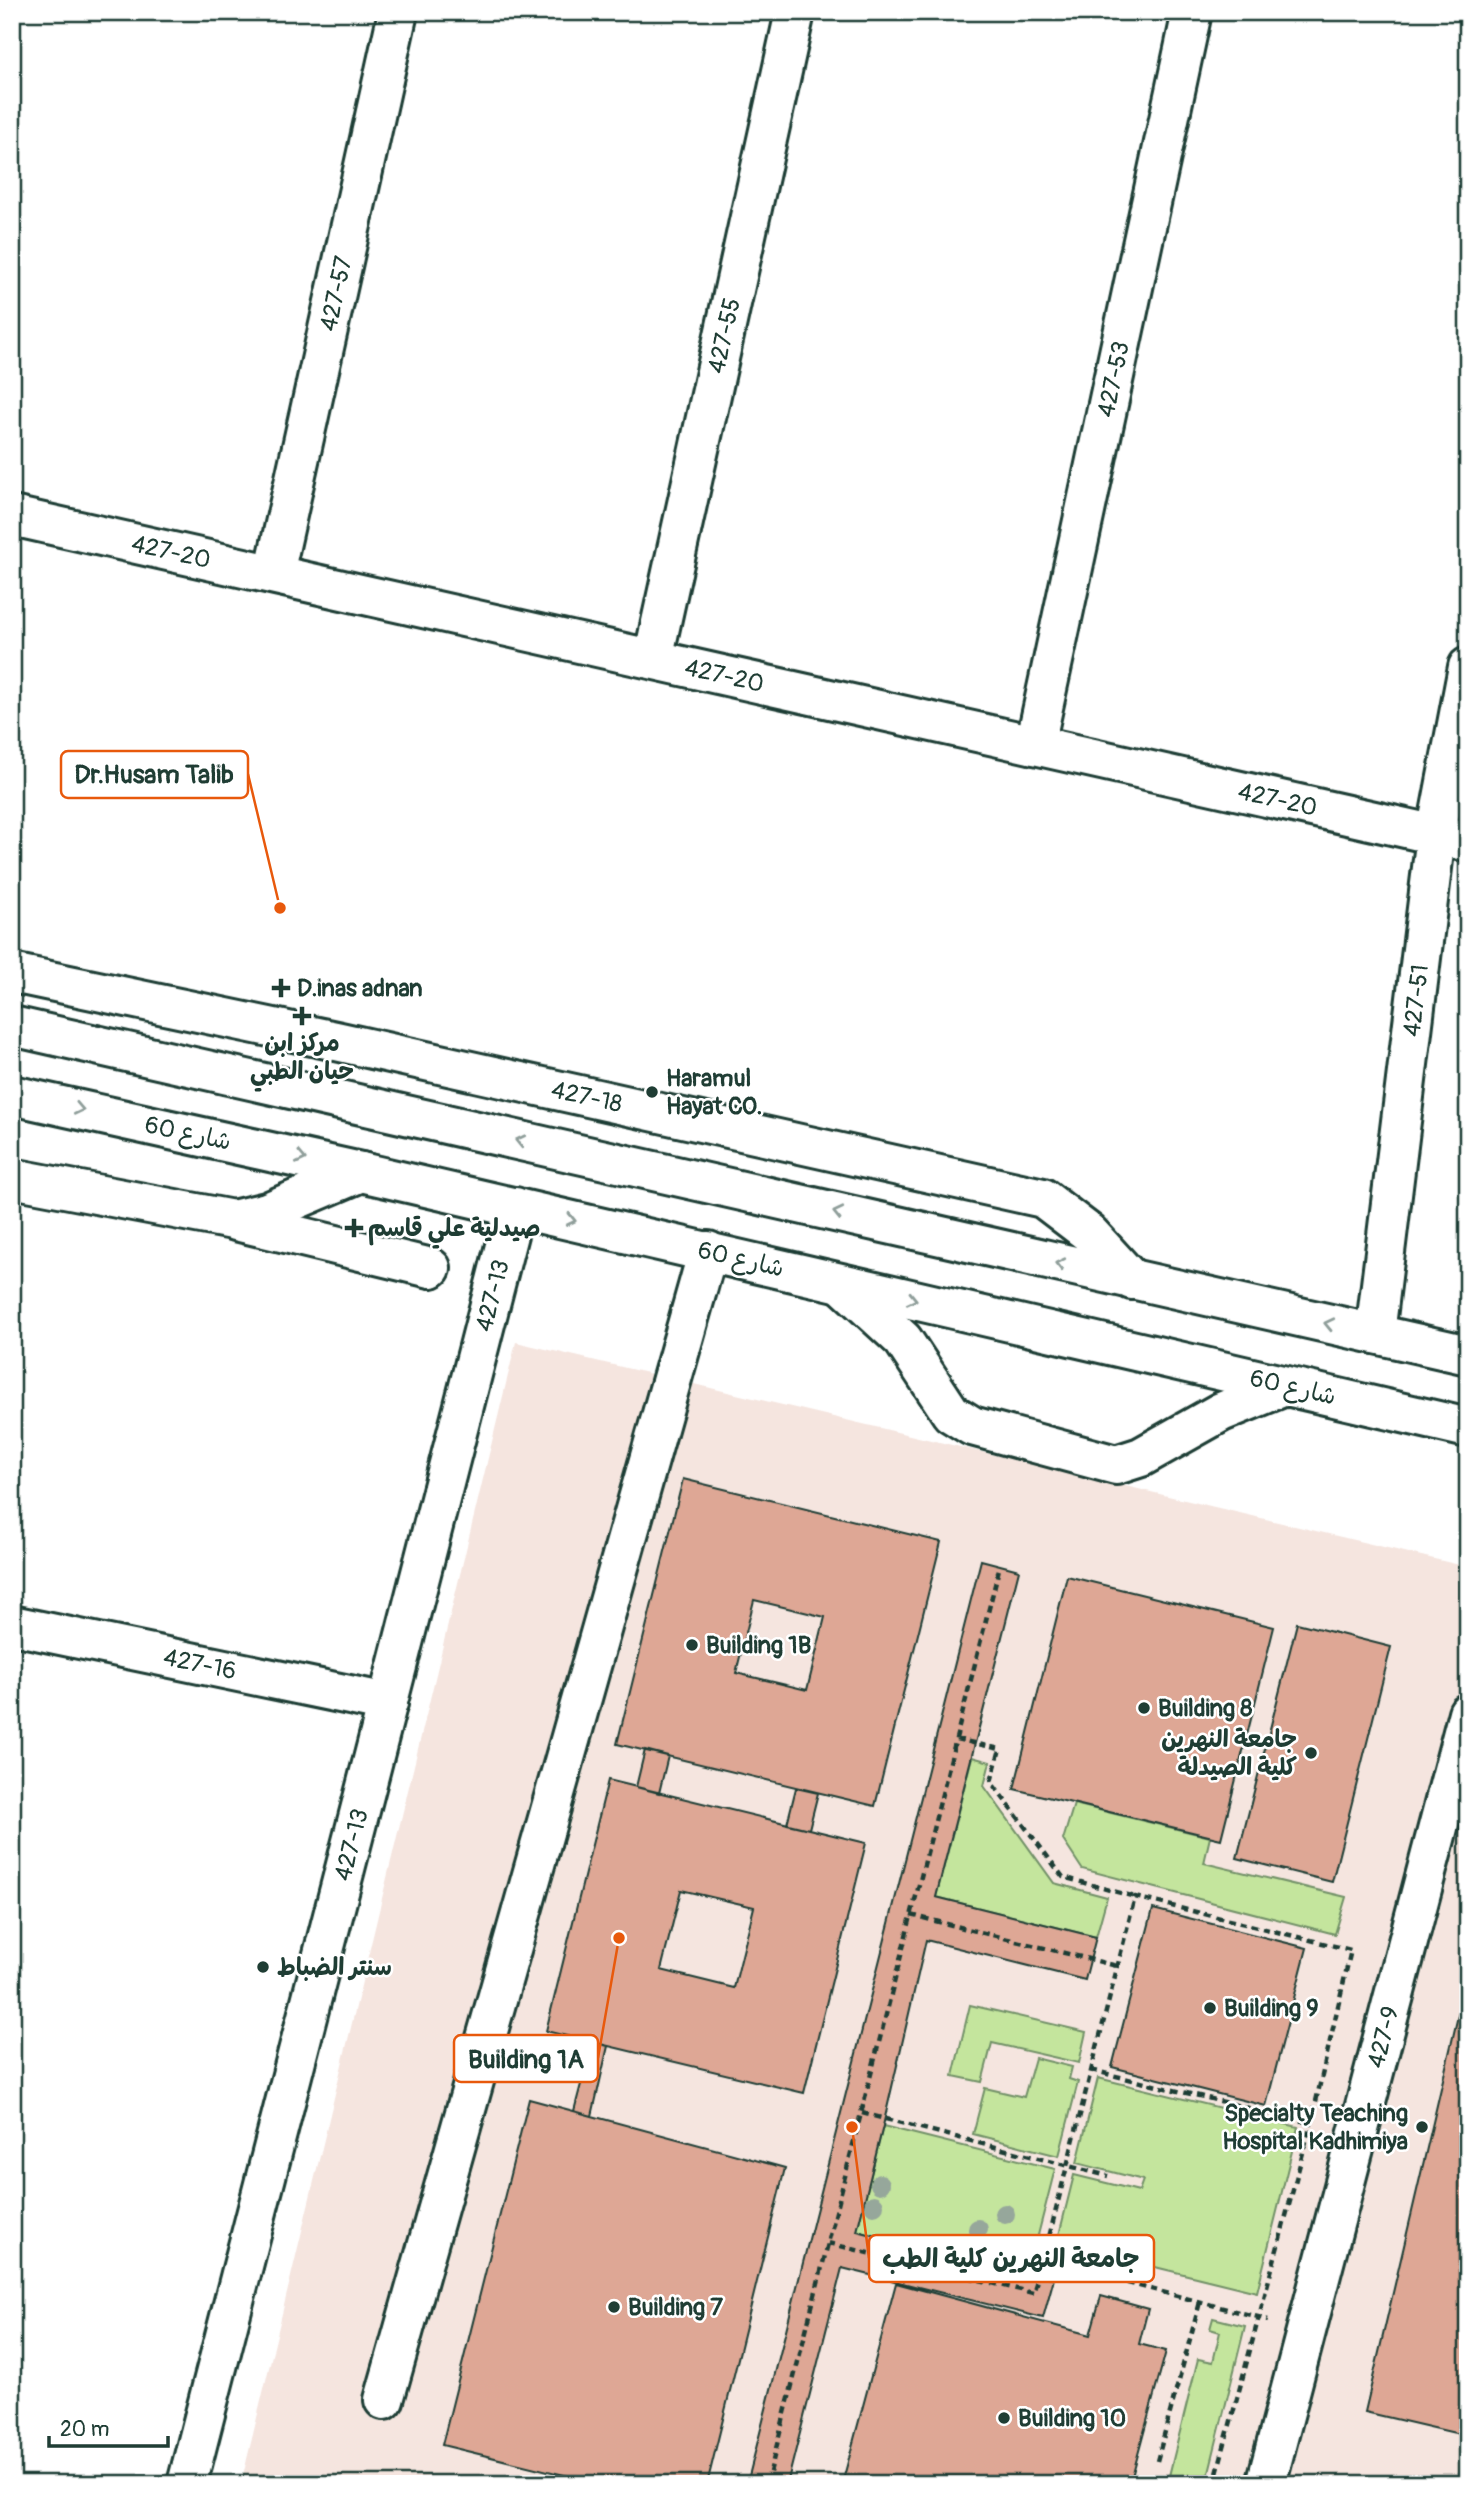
<svg xmlns="http://www.w3.org/2000/svg" width="1480" height="2496" font-family="Pangolin,'Playpen Sans Arabic',sans-serif">
	<rect width="100%" height="100%" fill="#fff"/>
	<filter id="ink" filterUnits="userSpaceOnUse"><feTurbulence type="fractalNoise" baseFrequency=".0143" numOctaves="2"/><feDisplacementMap in="SourceGraphic" scale="14" xChannelSelector="R" yChannelSelector="G"/><feConvolveMatrix kernelMatrix="1 2 1 2 8 2 1 2 1" color-interpolation-filters="sRGB"/></filter>
	<g filter="url(#ink)">
		<path fill="#f5e5df" d="M516 1342 1468 1567V2484H241Z"/>
		<path fill="#c4e59d" stroke="#729168" stroke-width="2" d="M972 1757 990 1762 984 1786 1054 1883 1107 1897 1096 1937 936 1897Z
			M1074 1804 1210 1837 1204 1863 1346 1897 1335 1934 1082 1869 1063 1840Z
			M970 2005 1086 2032 1079 2063 992 2043 982 2082 953 2076Z
			M1035 2058 1072 2067 1069 2079 1078 2082 1059 2156 973 2134 985 2088 1024 2097Z
			M1098 2078 1298 2127 1257 2292 1057 2243 1074 2175 1139 2191 1143 2180 1077 2163Z
			M883 2126 1055 2169 1028 2274 857 2231Z
			M1213 2318 1245 2326 1206 2484H1167L1198 2359 1213 2362 1220 2332 1210 2329Z"/>
		<path fill="#dea795" stroke="#1f3d34" stroke-width="2" fill-rule="evenodd" d="M683 1479 941 1542 875 1806 617 1744ZM754 1600 825 1617 807 1690 736 1673Z
			M981 1560 1019 1570 936 1897 1096 1937 1085 1980 926 1940 883 2126 857 2231 1028 2274 1054 2278 1043 2318 842 2268 787 2484H747Z
			M1067 1576 1274 1627 1221 1839 1014 1789Z
			M1297 1623 1391 1647 1332 1882 1237 1858Z
			M645 1750 668 1756 659 1793 636 1787Z
			M608 1780 866 1843 804 2093 546 2031ZM681 1890 754 1907 734 1988 661 1970Z
			M796 1788 818 1793 809 1829 787 1824Z
			M1153 1909 1307 1948 1266 2106 1112 2067Z
			M1468 1973V2436L1365 2412Z
			M592 2042 608 2046 592 2116 574 2111Z
			M529 2099 785 2168 707 2484H601L442 2445Z
			M896 2283 1090 2335 1101 2296 1148 2309 1139 2344 1166 2351 1130 2484H842Z"/>
		<g fill="none" stroke-linecap="round" stroke-linejoin="round">
			<g stroke="#1f3d34" stroke-width="44">
				<g id="minor">
					<path id="s1" d="M12 516 1468 842"/>
					<path id="s2" d="M274 574 398 12"/>
					<path id="s3" d="M653 659 795 12"/>
					<path id="s4" d="M1035 745 1192 12"/>
					<path id="s5" d="M12 973 336 1041 1043 1198 1089 1233 1132 1280"/>
					<path d="M12 1026 1468 1355"/>
					<path d="M12 1095 361 1172 1468 1428"/>
					<path d="M12 1178 233 1220 267 1212 361 1172"/>
					<path d="M236 1221 431 1268"/>
					<path d="M842 1284 903 1340 951 1413 972 1426 1116 1465 1141 1457 1221 1412 1285 1386"/>
					<path id="s6" d="M1375 1334 1436 835 1468 667"/>
					<path id="s7" d="M12 1625 388 1703"/>
					<path d="M384 2400 708 1251"/>
					<path id="s8" d="M187 2484 515 1207"/>
					<path id="s9" d="M1266 2484 1468 1713"/>
				</g>
			</g>
			<path stroke="#1f3d34" stroke-width="4.5" stroke-dasharray="7 5" stroke-linecap="butt" d="M956 1739 1000 1749 991 1782 1063 1877 1135 1897
				M911 1915 1117 1966
				M1091 2070 1311 2123
				M862 2113 1108 2176
				M828 2243 1033 2293 1043 2261
				M1157 2461 1200 2302
				M767 2484 1000 1565
				M1214 2484 1311 2123 1351 1950 1135 1897 1043 2261 1258 2317 1268 2320"/>
			<use href="#minor" stroke="#fff" stroke-width="38"/>
		</g>
		<g fill="#96a79b">
			<circle cx="880" cy="2184" r="10"/>
			<circle cx="874" cy="2205" r="10"/>
			<circle cx="1005" cy="2214" r="10"/>
			<circle cx="978" cy="2229" r="10"/>
		</g>
		<defs><path id="oneway-chevron" d="M-2-3.5L2.5 0L-2 3.5" fill="none" stroke-width="1.6" stroke-linecap="round" stroke-linejoin="round" transform="scale(1.75)"/></defs>
		<g stroke="#8f9e9a">
			<use href="#oneway-chevron" transform="translate(79 1109) rotate(12)"/>
			<use href="#oneway-chevron" transform="translate(520 1141) rotate(-167)"/>
			<use href="#oneway-chevron" transform="translate(301 1158) rotate(12)"/>
			<use href="#oneway-chevron" transform="translate(838 1213) rotate(-167)"/>
			<use href="#oneway-chevron" transform="translate(571 1220) rotate(13)"/>
			<use href="#oneway-chevron" transform="translate(1060 1264) rotate(-167)"/>
			<use href="#oneway-chevron" transform="translate(912 1299) rotate(13)"/>
			<use href="#oneway-chevron" transform="translate(1329 1324) rotate(-167)"/>
		</g>
	</g>
	<g fill="#1f3d34" stroke="#fff" stroke-width="2.5">
		<path d="M277.5 977.5h7v7h7v7h-7v7h-7v-7h-7v-7h7z"/>
		<path d="M298.5 1005.5h7v7h7v7h-7v7h-7v-7h-7v-7h7z"/>
		<circle cx="652" cy="1092" r="7"/>
		<path d="M350.5 1217.5h7v7h7v7h-7v7h-7v-7h-7v-7h7z"/>
		<circle cx="692" cy="1645" r="7"/>
		<circle cx="1144" cy="1708" r="7"/>
		<circle cx="1311" cy="1753" r="7"/>
		<circle cx="263" cy="1967" r="7"/>
		<circle cx="1210" cy="2008" r="7"/>
		<circle cx="1422" cy="2127" r="7"/>
		<circle cx="614" cy="2307" r="7"/>
		<circle cx="1004" cy="2418" r="7"/>
	</g>
	<g text-anchor="middle" stroke-width="5" stroke-linejoin="round" paint-order="stroke">
		<g font-size="24" fill="#1f3d34" stroke="#fff">
			<text dy="8" stroke="none"><textPath href="#s2" startOffset="287">427-57</textPath></text>
			<text dy="8" stroke="none"><textPath href="#s3" startOffset="331">427-55</textPath></text>
			<text dy="8" stroke="none"><textPath href="#s4" startOffset="374">427-53</textPath></text>
			<text dy="8" stroke="none"><textPath href="#s1" startOffset="163">427-20</textPath></text>
			<text dy="8" stroke="none"><textPath href="#s1" startOffset="730">427-20</textPath></text>
			<text dy="8" stroke="none"><textPath href="#s1" startOffset="1297">427-20</textPath></text>
			<text dy="8" stroke="none"><textPath href="#s6" startOffset="336">427-51</textPath></text>
			<text dy="8" stroke="none"><textPath href="#s5" startOffset="588">427-18</textPath></text>
			<text transform="translate(188 1133) rotate(12)" y="8">شارع 60</text>
			<text transform="translate(741 1259) rotate(13)" y="8">شارع 60</text>
			<text dy="8" stroke="none"><textPath href="#s8" startOffset="1227">427-13</textPath></text>
			<text transform="translate(1293 1387) rotate(13)" y="8">شارع 60</text>
			<text dy="8" stroke="none"><textPath href="#s7" startOffset="192">427-16</textPath></text>
			<text dy="8" stroke="none"><textPath href="#s8" startOffset="660">427-13</textPath></text>
			<text dy="8" stroke="none"><textPath href="#s9" startOffset="462">427-9</textPath></text>
		</g>
		<g font-size="24" font-weight="bold" fill="#1f3d34" stroke="#fff" text-anchor="start">
			<text x="297" y="996">D.inas adnan</text>
			<text x="302" y="1051" text-anchor="middle">مركز ابن<tspan x="302" dy="28">حيان الطبي</tspan></text>
			<text x="666" y="1086">Haramul<tspan x="666" dy="28">Hayat CO.</tspan></text>
			<text x="368" y="1236">صيدلية علي قاسم</text>
			<text x="706" y="1653">Building 1B</text>
			<text x="1158" y="1716">Building 8</text>
			<text x="1297" y="1747" text-anchor="end">جامعة النهرين<tspan x="1297" dy="28">كلية الصيدلة</tspan></text>
			<text x="277" y="1975">سنتر الضباط</text>
			<text x="1224" y="2016">Building 9</text>
			<text x="1408" y="2121" text-anchor="end">Specialty Teaching<tspan x="1408" dy="28">Hospital Kadhimiya</tspan></text>
			<text x="628" y="2315">Building 7</text>
			<text x="1018" y="2426">Building 10</text>
		</g>
	</g>
	<path fill="none" stroke="#e8590c" stroke-width="2.5" d="M280 908L248 774M619 1938L598 2058M852 2127L869 2258"/>
	<g fill="#e8590c" stroke="#fff" stroke-width="2.5">
		<circle cx="280" cy="908" r="7"/>
		<circle cx="619" cy="1938" r="7"/>
		<circle cx="852" cy="2127" r="7"/>
	</g>
	<g fill="#fff" stroke="#e8590c" stroke-width="2.5">
		<rect x="61" y="751" width="187" height="47" rx="7"/>
		<rect x="454" y="2035" width="144" height="47" rx="7"/>
		<rect x="869" y="2235" width="285" height="47" rx="7"/>
	</g>
	<g font-size="26" text-anchor="middle" font-weight="bold" fill="#1f3d34">
		<text x="154" y="783">Dr.Husam Talib</text>
		<text x="526" y="2068">Building 1A</text>
		<text x="1011" y="2267">جامعة النهرين كلية الطب</text>
	</g>
	<rect width="1480" height="2496" fill="none" stroke="#fff" stroke-width="42"/>
	<rect x="21" y="21" width="1438" height="2454" fill="none" stroke="#1f3d34" stroke-width="2.5" filter="url(#ink)"/>
	<path d="M49 2436v10h119v-10" fill="none" stroke="#1f3d34" stroke-width="3.5"/>
	<text x="60" y="2436" font-size="21" fill="#1f3d34" stroke="#ffffff" stroke-width="5" paint-order="stroke">20 m</text>
</svg>
